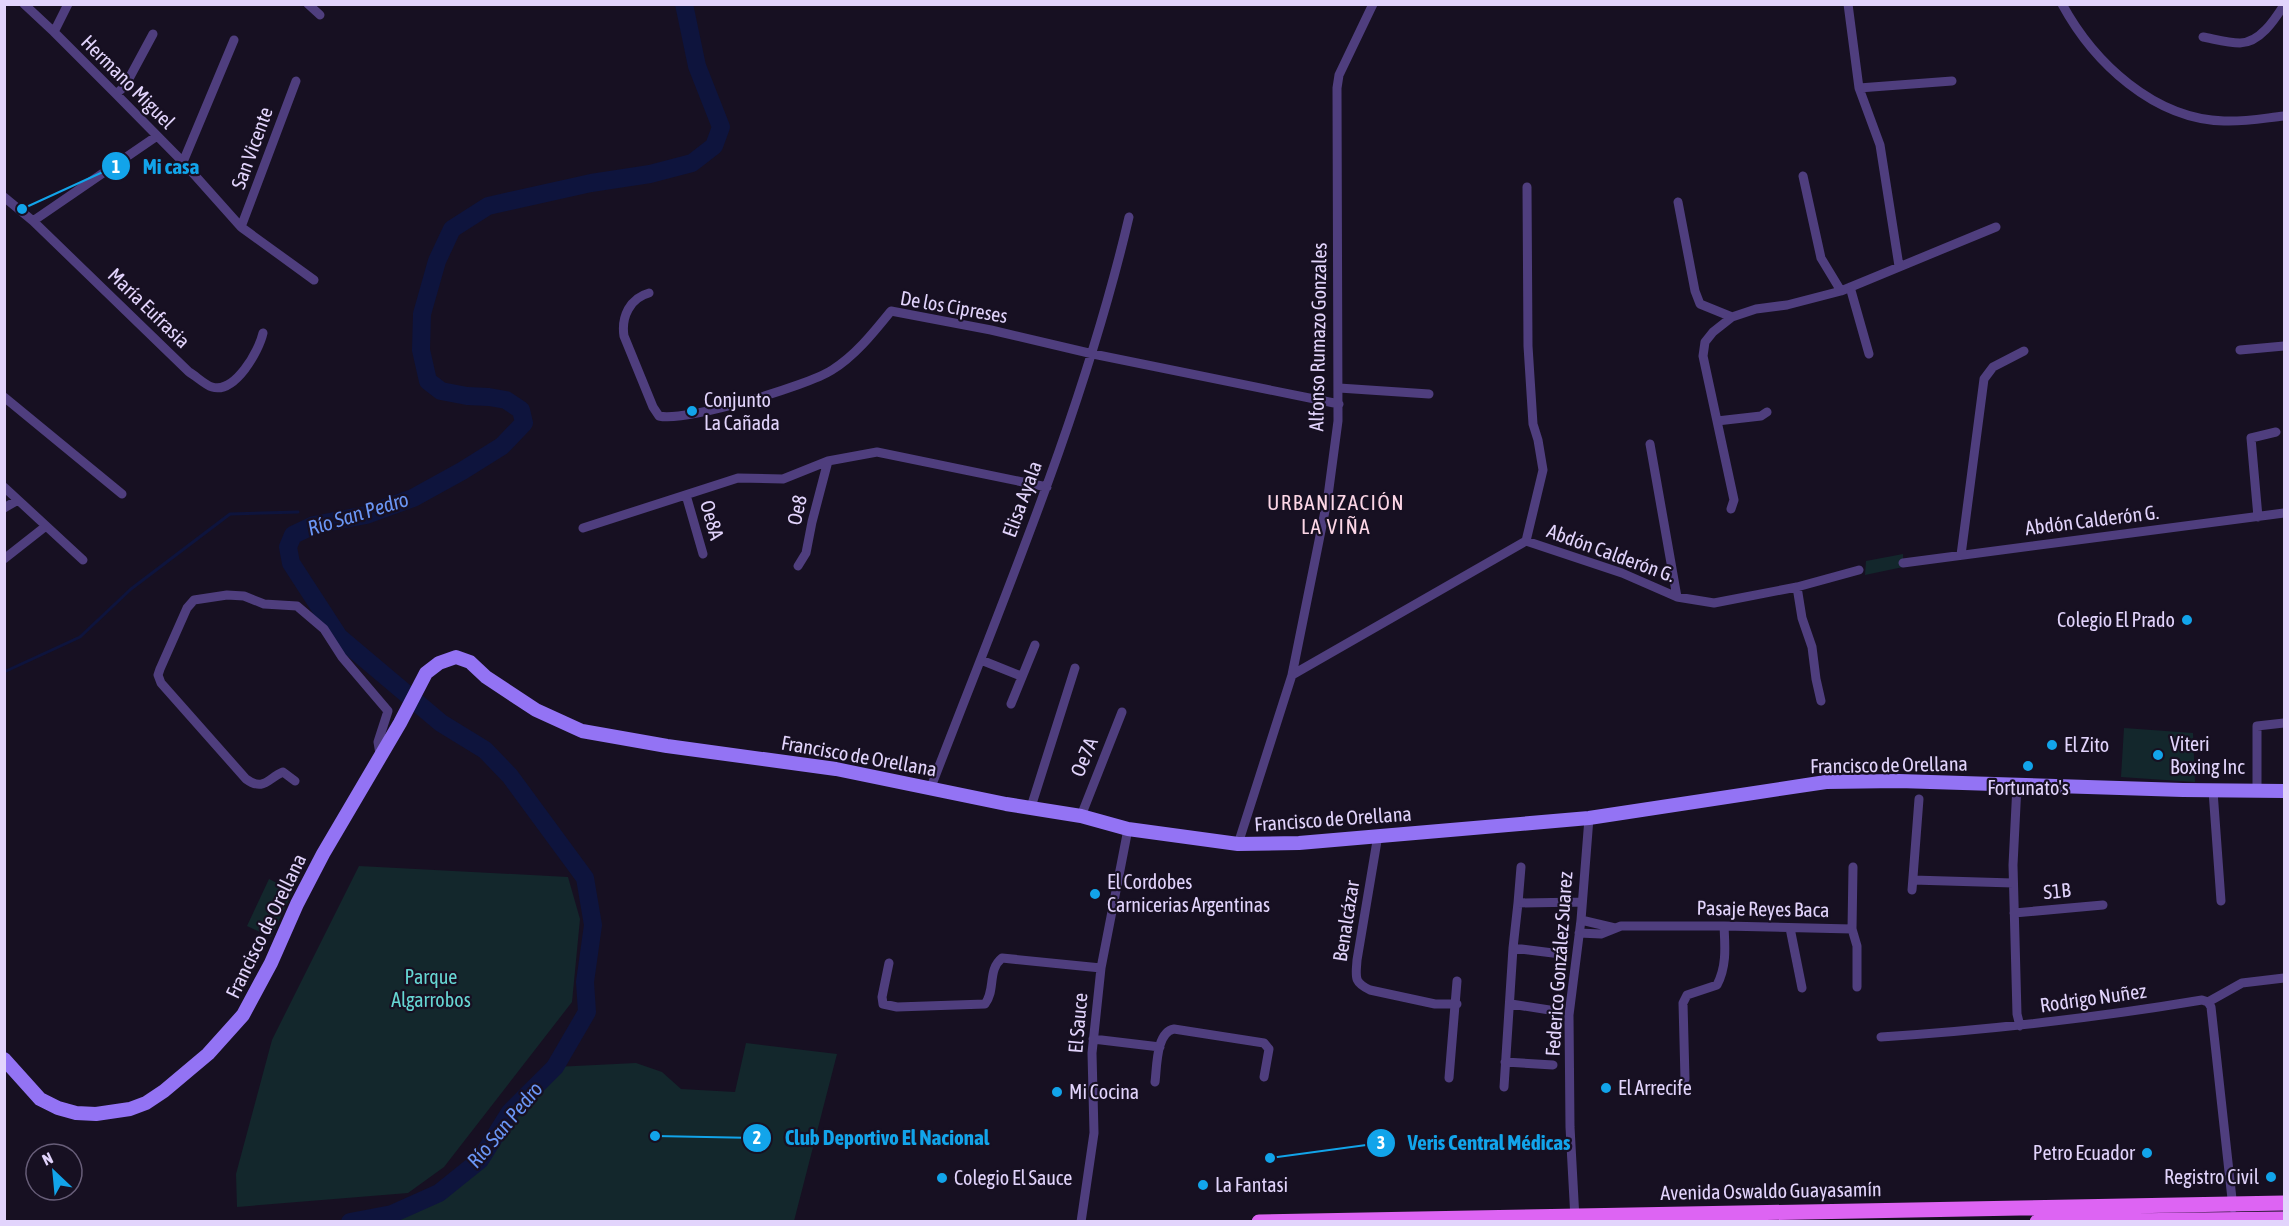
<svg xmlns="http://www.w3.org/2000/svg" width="2289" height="1226" font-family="'Asap Condensed',sans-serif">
	<rect width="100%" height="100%" fill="#171022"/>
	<path fill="#13272c" d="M1903 554V567L1865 575 1866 561Z
		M2124 728 2193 733 2195 782 2121 777Z
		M359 866 568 877 580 919 572 1002 444 1167 408 1193 237 1207 236 1174 272 1040Z
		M269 879 293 891 271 937 247 926Z
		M746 1043 837 1054 794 1221H350L392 1214 439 1193 480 1160 510 1112 555 1067 636 1063 662 1072 681 1089 735 1092Z"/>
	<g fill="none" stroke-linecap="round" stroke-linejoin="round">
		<path stroke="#0e143d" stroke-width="3" d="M4 672 80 637 131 589 230 514 298 512"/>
		<path stroke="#0e143d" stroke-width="18" d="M350 1222 392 1214 439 1193 480 1160 510 1112 555 1067 587 1012 585 982 593 925 585 878 510 776 485 750 441 723 339 637 291 563 288 547 293 535 314 525 366 515 413 498 462 471 502 446 524 423 521 410 506 400 489 397 467 396 441 391 428 381 421 350 422 314 437 261 452 229 488 206 591 183 650 174 692 163 714 146 721 127 697 66 684 4"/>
		<path stroke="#4f3e7e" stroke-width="9" d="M24 4 54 32 116 94 183 162 241 227 314 280
			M308 4 320 15
			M1848 4 1859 88 1880 145 1899 266
			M2062 4C2094 63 2154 119 2224 121 2244 122 2265 118 2284 116
			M54 32 68 4
			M2203 37C2214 39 2228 43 2240 43 2260 43 2275 19 2284 5
			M1859 88 1952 81
			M116 94 125 86 153 34
			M183 162 234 40
			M1803 176 1821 258 1841 291
			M4 197 33 221 189 372C196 376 205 385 212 387 235 394 259 351 263 333
			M1678 202 1695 291 1700 304 1732 317
			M33 221 157 136
			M241 227 296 81
			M1850 287 1869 354
			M649 293C630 298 621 317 624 336L653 407 659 416C686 422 807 386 832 370 855 356 874 332 891 311L991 330 1093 354 1339 404
			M2240 350 2284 346
			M1339 388 1429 394
			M4 397 122 494
			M1717 421 1761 416 1767 412
			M1650 444 1677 597
			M4 487 83 560
			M686 495 703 554
			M4 508 18 500
			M1731 509 1734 500 1703 356 1705 342 1713 332 1732 317 1756 309 1787 305 1841 291 1996 227
			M2258 517 2251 438 2276 432
			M583 528 738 478 783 479 828 461 877 452 1047 487
			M1526 541 1622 573 1677 597 1714 603 1797 587 1859 570
			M1961 555 1984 379 1993 367 2024 351
			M4 559 46 526
			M1903 563 2284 513
			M798 566 806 553 812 522 828 461
			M1797 587 1802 618 1812 647 1816 679 1821 701
			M981 660 1021 676
			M1292 675 1526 541 1543 470 1538 440 1533 424 1528 346 1527 187
			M1011 704 1035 645
			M295 781 283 772C268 778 264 792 246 779L161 683 158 675 160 669 187 608 194 600 227 595 244 596 264 604 297 606 324 629 342 657 388 711 378 742 380 754
			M2017 785 2013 865 2017 1014 2020 1026
			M931 787C1003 599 1083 413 1129 217
			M2213 791 2221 901
			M2257 791V726L2284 723
			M1031 807 1075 668
			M1081 816 1122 712
			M1378 835 1357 960C1356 977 1353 982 1370 990L1435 1004H1457
			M1238 844 1292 675 1328 496 1338 421 1337 88 1339 75 1373 4
			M1913 880 2013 883
			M1912 890 1919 799
			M1518 903 1521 867
			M2014 913 2103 905
			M1581 920 1615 928
			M1790 928 1802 988
			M1852 929 1853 867
			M1579 933 1601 934 1621 926H1724L1852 929 1857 946V987
			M1513 948 1561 954
			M889 963 882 997 883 1004 897 1007 985 1004C996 990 987 970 1002 958L1101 968
			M2208 1002 2242 983 2284 978
			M1511 1004 1556 1011
			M1881 1037C1989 1030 2095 1018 2202 1000L2208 1002 2211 1007 2233 1208
			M1093 1039 1160 1047
			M1505 1062 1553 1065
			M1449 1078 1457 981
			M1685 1079 1683 1003 1687 995 1717 985C1727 966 1725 946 1724 926
			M1155 1082C1157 1067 1156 1032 1174 1029L1264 1043 1269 1049 1264 1077
			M1504 1087 1513 948 1518 903 1581 902
			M1575 1219 1570 1127 1569 1015 1581 920 1589 818
			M1081 1222 1094 1133 1092 1053 1101 968 1128 829"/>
		<path stroke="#9373f4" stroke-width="14" d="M4 1059 40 1099 58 1108 76 1113 96 1114 130 1109 146 1103 164 1091 208 1054 243 1015 271 963 297 904 323 854 400 723 426 673 439 663 456 657 470 662 486 677 536 710 582 731 667 746 836 769 1006 804 1081 816 1128 829 1238 844 1299 843 1589 818 1826 782 1899 781 2183 790 2284 791"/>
		<path stroke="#dd64f3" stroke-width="15" d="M1259 1222 2284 1203
			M2037 1222 2284 1219"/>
	</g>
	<g fill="#12a4ea" stroke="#171022" stroke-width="2">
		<circle cx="692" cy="411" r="6"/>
		<circle cx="2187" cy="620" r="6"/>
		<circle cx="2052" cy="745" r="6"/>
		<circle cx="2158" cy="755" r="6"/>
		<circle cx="2028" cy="766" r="6"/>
		<circle cx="1095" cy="894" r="6"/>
		<circle cx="1606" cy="1088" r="6"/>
		<circle cx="1057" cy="1092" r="6"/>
		<circle cx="2147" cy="1153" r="6"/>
		<circle cx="2271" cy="1177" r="6"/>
		<circle cx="942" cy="1178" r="6"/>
		<circle cx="1203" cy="1185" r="6"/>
	</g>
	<g text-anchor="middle" stroke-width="4.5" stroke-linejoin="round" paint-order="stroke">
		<g font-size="20" fill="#e2d4fc" stroke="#171022">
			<text transform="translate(128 82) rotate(45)" y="7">Hermano Miguel</text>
			<text transform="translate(252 148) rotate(-70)" y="7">San Vicente</text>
			<text transform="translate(954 307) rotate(10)" y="7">De los Cipreses</text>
			<text transform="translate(149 308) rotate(44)" y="7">María Eufrasia</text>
			<text transform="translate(1318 337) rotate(-89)" y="7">Alfonso Rumazo Gonzales</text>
			<text transform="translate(1022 499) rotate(-70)" y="7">Elisa Ayala</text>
			<text transform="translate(797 510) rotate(-77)" y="7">Oe8</text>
			<text transform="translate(712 520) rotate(74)" y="7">Oe8A</text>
			<text transform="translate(2092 520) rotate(-7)" y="7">Abdón Calderón G.</text>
			<text transform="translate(1611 553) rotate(20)" y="7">Abdón Calderón G.</text>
			<text transform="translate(859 756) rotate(10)" y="7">Francisco de Orellana</text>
			<text transform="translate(1084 757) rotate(-67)" y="7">Oe7A</text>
			<text transform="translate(1889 765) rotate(-1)" y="7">Francisco de Orellana</text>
			<text transform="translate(1333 819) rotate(-4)" y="7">Francisco de Orellana</text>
			<text transform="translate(2057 891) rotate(-5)" y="7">S1B</text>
			<text transform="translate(1763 909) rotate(1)" y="7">Pasaje Reyes Baca</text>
			<text transform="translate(1346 921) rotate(-81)" y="7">Benalcázar</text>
			<text transform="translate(266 926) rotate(-64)" y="7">Francisco de Orellana</text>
			<text transform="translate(1559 964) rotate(-86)" y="7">Federico González Suarez</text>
			<text transform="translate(2093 998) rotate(-8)" y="7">Rodrigo Nuñez</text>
			<text transform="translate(1078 1023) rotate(-85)" y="7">El Sauce</text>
			<text transform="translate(1771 1191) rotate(-1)" y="7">Avenida Oswaldo Guayasamín</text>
		</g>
		<g font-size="20" fill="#e2d4fc" stroke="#171022" text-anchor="start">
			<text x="704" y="407">Conjunto<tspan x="704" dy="23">La Cañada</tspan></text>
			<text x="2175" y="627" text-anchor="end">Colegio El Prado</text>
			<text x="2170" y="751">Viteri<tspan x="2170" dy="23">Boxing Inc</tspan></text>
			<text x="2064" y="752">El Zito</text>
			<text x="2028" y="795" text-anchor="middle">Fortunato's</text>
			<text x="1107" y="889">El Cordobes<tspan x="1107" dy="23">Carnicerias Argentinas</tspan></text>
			<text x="1618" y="1095">El Arrecife</text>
			<text x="1069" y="1099">Mi Cocina</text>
			<text x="2135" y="1160" text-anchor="end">Petro Ecuador</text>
			<text x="2259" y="1184" text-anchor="end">Registro Civil</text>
			<text x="954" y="1185">Colegio El Sauce</text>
			<text x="1215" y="1192">La Fantasi</text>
		</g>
		<g font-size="20" fill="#66d6d3" stroke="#171022">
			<text x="431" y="984">Parque<tspan x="431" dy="23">Algarrobos</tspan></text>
		</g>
		<g font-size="21" letter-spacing="1.5" fill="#fcd6e6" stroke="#171022">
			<text x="1336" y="510">URBANIZACIÓN<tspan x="1336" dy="24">LA VIÑA</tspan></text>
		</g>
		<g font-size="21" font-style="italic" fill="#6a95f4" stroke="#171022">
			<text transform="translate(358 514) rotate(-17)" y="7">Río San Pedro</text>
			<text transform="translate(505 1125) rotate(-50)" y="7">Río San Pedro</text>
		</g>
	</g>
	<path fill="none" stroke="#12a4ea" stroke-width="2" d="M22 209L116 166M655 1136L757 1138M1270 1158L1381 1143"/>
	<g fill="#12a4ea" stroke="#171022" stroke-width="2">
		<circle cx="22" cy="209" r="6"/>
		<circle cx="655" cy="1136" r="6"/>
		<circle cx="1270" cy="1158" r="6"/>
		<circle cx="116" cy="166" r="15"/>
		<circle cx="757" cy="1138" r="15"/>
		<circle cx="1381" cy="1143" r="15"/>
	</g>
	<g font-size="18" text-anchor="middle" font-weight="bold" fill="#fff">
		<text x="116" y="173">1</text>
		<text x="757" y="1144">2</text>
		<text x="1381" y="1149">3</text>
	</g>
	<g font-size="21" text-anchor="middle" font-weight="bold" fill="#12a4ea" stroke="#171022" stroke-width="4.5" stroke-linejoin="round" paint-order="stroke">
		<text x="171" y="174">Mi casa</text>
		<text x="887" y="1145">Club Deportivo El Nacional</text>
		<text x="1489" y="1150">Veris Central Médicas</text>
	</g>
	<rect width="2289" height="1226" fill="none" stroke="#e2d4fc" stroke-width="12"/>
	<g transform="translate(54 1172) rotate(334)"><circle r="28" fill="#171022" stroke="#685e79" stroke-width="1.5"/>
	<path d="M0-4.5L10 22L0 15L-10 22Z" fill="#12a4ea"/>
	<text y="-9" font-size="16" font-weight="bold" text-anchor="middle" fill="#e2d4fc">N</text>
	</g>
</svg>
